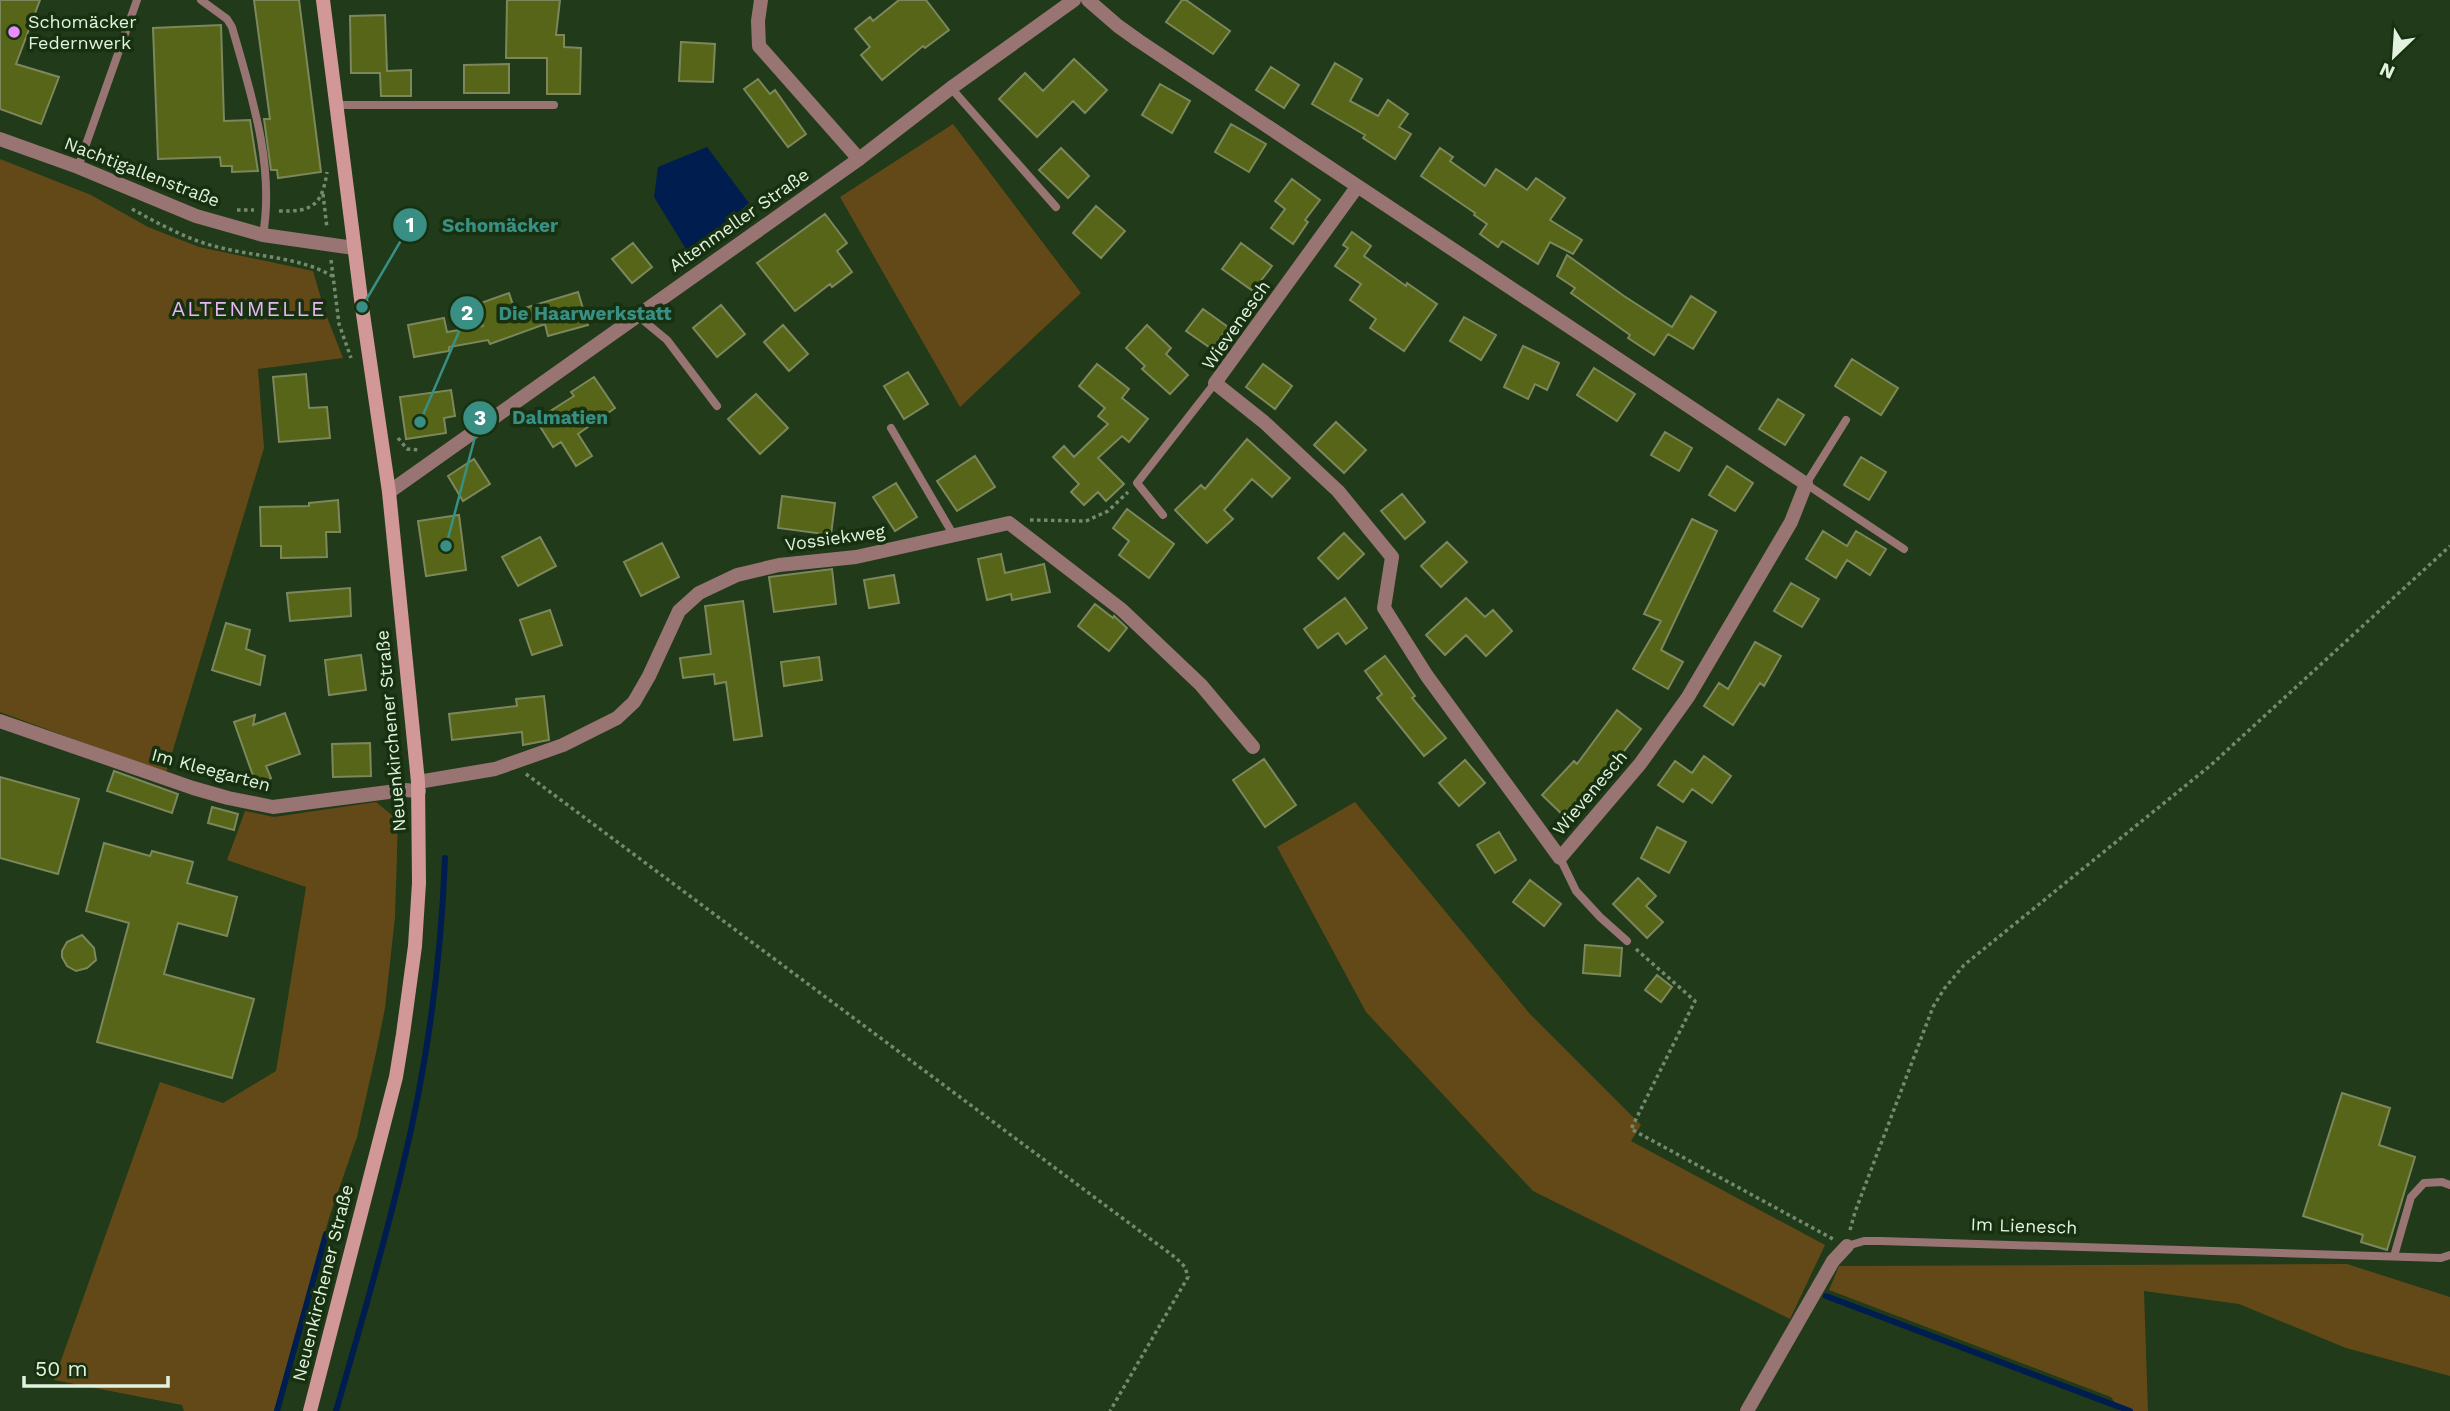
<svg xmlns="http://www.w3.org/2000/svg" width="2450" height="1411" font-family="'Work Sans',sans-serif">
	<rect width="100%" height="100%" fill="#203a1a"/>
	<path fill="#644918" d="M953 124 1081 293 960 407 840 197Z
		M0 159 91 195 148 227 199 247 313 271 325 312 343 358 258 369 264 448 166 773 0 712Z
		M376 802 398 820 395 917 385 1008 376 1053 357 1137 330 1215 274 1411H184L182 1405 54 1380 160 1082 223 1103 276 1071 306 887 227 860 245 811 274 817Z
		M1355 802 1529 1013 1641 1125 1631 1141 1825 1245 1790 1319 1533 1191 1366 1012 1277 847Z
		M2347 1264 2450 1297V1376L2346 1348 2239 1304 2144 1291 2148 1411H2120L2111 1397 1829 1290 1839 1266Z"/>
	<path fill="#001d50" d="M707 147 749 203 689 254 654 197 658 167Z"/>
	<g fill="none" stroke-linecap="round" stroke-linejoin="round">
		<path stroke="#001d50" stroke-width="6" d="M1826 1296 2130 1411
			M277 1411 326 1234
			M336 1411C359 1331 383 1250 402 1169 427 1067 441 962 445 858"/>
	</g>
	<path fill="#566517" stroke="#7c875b" stroke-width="2" d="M0 0H40L16 64 59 77 41 124 0 109Z
		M254 0H299L321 172 278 178 277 170H271L264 119H270Z
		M507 0H560L556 35H564V47L581 48 580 94H547V58H506Z
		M899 0H926L949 30 925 48 923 46 882 80 861 55 870 47 855 29 870 17 873 21Z
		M1182 0H1186L1230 31 1213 54 1166 22Z
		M385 15 387 71 411 70V96H381L380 73H351L350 16Z
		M221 25 224 121 250 120 258 171 232 172V166H221L220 157 158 159 153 28Z
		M681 42 715 44 713 82 679 81Z
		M1074 59 1107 90 1085 113 1073 101 1037 137 999 99 1025 73 1043 91Z
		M1335 63 1362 79 1350 101 1378 116 1388 100 1408 114 1399 127 1411 134 1395 159 1363 138 1365 135 1312 104Z
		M509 64V93H464V65Z
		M1271 67 1299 85 1284 108 1256 90Z
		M758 79 770 94 775 90 806 134 788 147 744 89Z
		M1160 84 1190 101 1172 133 1142 115Z
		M1231 124 1266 144 1249 172 1215 152Z
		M1061 148 1089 176 1068 198 1039 170Z
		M1440 148 1453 157 1450 161 1485 186 1496 169 1527 190 1536 178 1565 198 1550 220 1582 240 1573 254 1550 242 1538 264 1502 241 1498 247 1480 234 1487 224 1474 215 1475 213 1421 176Z
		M1292 179 1320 200 1305 220 1308 222 1293 244 1271 228 1285 209 1275 201Z
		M1096 206 1125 231 1101 258 1073 233Z
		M825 214 847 243 837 251 852 272 832 287 830 284 795 311 757 263Z
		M1352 232 1371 246 1364 256 1406 286 1407 283 1437 304 1404 351 1370 328 1376 319 1350 300 1361 284 1335 266 1348 248 1343 245Z
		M633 243 652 267 632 283 612 259Z
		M1241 243 1272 266 1253 291 1222 269Z
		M1567 255 1624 296 1672 327 1691 296 1716 312 1693 349 1668 334 1654 355 1628 338 1630 335 1571 293 1575 288 1557 276Z
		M578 292 588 325 548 336 545 324 490 344 488 340 449 347V351L414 357 408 325 444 318 447 332 483 326 475 305 509 293 515 311Z
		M721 305 745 334 717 357 693 328Z
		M1203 309 1228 327 1212 349 1186 331Z
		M1464 317 1496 335 1481 360 1450 341Z
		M783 325 808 354 789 371 764 342Z
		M1147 325 1171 348 1166 354 1188 375 1170 394 1142 369 1145 366 1126 348Z
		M1523 346 1559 363 1547 390 1535 384 1528 399 1504 387Z
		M1852 359 1898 388 1881 415 1835 386Z
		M1097 364 1129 389 1122 398 1148 419 1129 442 1122 436 1098 458 1124 484 1106 501 1098 492 1084 505 1071 492 1079 484 1053 457 1064 446 1074 457 1108 424 1098 416 1105 408 1079 386Z
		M1263 364 1292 386 1275 409 1246 387Z
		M1594 368 1635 394 1617 421 1577 395Z
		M908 372 928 404 904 419 884 386Z
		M306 374 309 408 327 407 330 438 279 442 273 377Z
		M594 377 615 408 578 434 592 456 576 466 561 442 553 447 536 420 574 396 571 392Z
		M451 390 455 416 444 418 446 433 406 439 400 397Z
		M756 394 788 428 760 454 728 419Z
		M1778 399 1804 415 1785 445 1759 429Z
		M1336 422 1366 450 1344 473 1314 445Z
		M1665 432 1692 448 1679 471 1651 455Z
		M1247 439 1290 478 1272 497 1252 479 1224 510 1233 519 1207 543 1175 510 1201 485 1205 489Z
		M975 456 995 487 957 511 937 481Z
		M1861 457 1886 472 1869 500 1844 485Z
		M474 459 490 484 463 501 448 476Z
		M1727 466 1753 483 1735 511 1709 495Z
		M896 483 917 517 895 531 873 497Z
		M1402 494 1425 522 1405 539 1381 511Z
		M782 496 835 503 831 535 778 528Z
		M338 500 340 532H326L327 557 281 558V546H261L260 507 309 506V503Z
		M1127 509 1174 544 1149 578 1119 555 1129 541 1113 528Z
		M459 515 466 570 426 576 418 521Z
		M1692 519 1717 531 1661 650 1683 662 1668 689 1633 669 1661 621 1644 614Z
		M1823 531 1847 546 1856 531 1886 549 1870 575 1847 560 1836 578 1806 559Z
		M1344 533 1364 554 1338 579 1318 558Z
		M540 537 556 566 518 586 502 557Z
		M1447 542 1467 562 1441 587 1421 566Z
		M662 543 679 577 641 596 624 562Z
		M1001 554 1005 573 1044 564 1050 592 1012 600 1011 594 987 600 978 559Z
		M832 569 836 604 774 612 769 577Z
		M894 575 899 603 869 608 864 580Z
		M1791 583 1819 599 1802 627 1774 611Z
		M350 588 351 616 290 621 287 593Z
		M1345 598 1367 628 1346 644 1338 633 1318 648 1304 629Z
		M1466 598 1485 617 1493 610 1512 631 1486 656 1466 635 1445 655 1426 635Z
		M743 601 762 736 734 740 726 682 715 684 714 674 683 678 680 658 711 654 705 606Z
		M1095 604 1113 618 1114 616 1127 628 1109 651 1078 626Z
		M550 610 562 645 532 655 520 620Z
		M226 623 250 630 246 649 265 656 260 685 212 670Z
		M1755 642 1781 656 1764 686 1760 683 1733 725 1704 706 1719 683 1728 689Z
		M361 655 366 690 329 695 325 660Z
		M1385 656 1415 696 1412 698 1446 738 1424 756 1377 698 1382 694 1365 671Z
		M819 657 822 680 784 686 781 662Z
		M544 696 549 740 523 745 522 732 452 740 449 714 517 706 516 699Z
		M1617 710 1641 729 1602 780 1566 818 1542 795 1574 761 1577 764Z
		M285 713 300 754 266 766 271 778 257 787 234 722 255 715 253 725Z
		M370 743 371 776 333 777 332 744Z
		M1704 756 1731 776 1712 803 1692 789 1683 802 1658 785 1675 761 1692 773Z
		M1264 759 1296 805 1265 827 1233 780Z
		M1465 760 1485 783 1459 806 1439 783Z
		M114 771 178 794 172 813 107 791Z
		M0 777 79 799 58 874 0 858Z
		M212 807 238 814 234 830 208 823Z
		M1657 827 1686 842 1669 873 1641 858Z
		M1499 832 1516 860 1495 873 1477 845Z
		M104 843 150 856 152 851 193 862 187 883 237 897 227 936 178 923 164 974 254 999 232 1078 97 1042 129 923 86 911Z
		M1638 878 1656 896 1646 906 1663 922 1647 938 1613 904Z
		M1530 880 1561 904 1544 926 1513 902Z
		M82 935 94 948 96 960 87 968 76 971 67 966 62 957V951L67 942Z
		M1585 945 1622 948 1620 976 1583 973Z
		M1657 975 1672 987 1661 1002 1645 990Z
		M2342 1093 2390 1108 2379 1145 2415 1157 2387 1250 2361 1242 2363 1235 2303 1216Z"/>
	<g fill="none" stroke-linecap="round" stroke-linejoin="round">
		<path stroke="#748a6f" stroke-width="3.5" stroke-dasharray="3.5 3.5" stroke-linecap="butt" d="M323 194 327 228
			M132 209C161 225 190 241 222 248 258 257 300 257 332 276
			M237 210H254
			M279 211C313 212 322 205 327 172
			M331 260 339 324 351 358
			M398 438 407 449 420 450
			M1030 520 1086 521 1108 511 1128 492
			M526 774 1176 1258 1185 1267 1188 1277 1110 1411
			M1636 949 1695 1001 1631 1129 1833 1239
			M1850 1230 1855 1212 1933 1007 1944 989 1964 965 2211 765 2450 546"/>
		<path stroke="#987473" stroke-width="8" d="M201 0 227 19 232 27C251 94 275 165 263 235
			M951 88 1056 207
			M336 105H554
			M78 167 137 0
			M638 316 667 340 717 406
			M1846 420 1806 484 1904 549
			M891 428 954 536
			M1163 515 1137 483 1215 383
			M1560 858 1576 891 1600 917 1627 941
			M1847 1246 1864 1241H1881L2441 1258 2450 1255
			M2394 1256 2411 1197 2424 1183 2442 1182 2450 1185"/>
		<path stroke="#987473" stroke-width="14" d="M761 0 758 21 759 46 859 159
			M1088 0 1118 26 1139 41 1806 484 1791 522 1688 697 1640 764 1560 858 1427 676 1384 608 1392 557 1338 491 1264 422 1215 383 1357 187
			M0 721 193 788 228 798 273 807 404 790 419 791
			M418 782 495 769 563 745 617 718 634 702 649 676 679 611 699 593 737 575 779 565 856 557 1009 523 1122 610 1201 685 1253 747
			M1747 1411 1833 1261 1847 1246"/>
		<path stroke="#987473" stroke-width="14" d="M0 139 78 167 196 216 263 235 354 248
			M389 492 859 159 951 88 1074 0"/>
		<path stroke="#d19897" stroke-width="14" d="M310 1411 396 1077 403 1034 415 946 419 883 418 782 389 492 362 307 323 0"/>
	</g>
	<circle fill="#e98dfe" stroke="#163010" stroke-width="2.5" cx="14" cy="32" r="7"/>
	<g text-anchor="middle" stroke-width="7" stroke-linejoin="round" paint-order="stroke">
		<g font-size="18" fill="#e2f2de" stroke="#163010" text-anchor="start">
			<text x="28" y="28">Schomäcker<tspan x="28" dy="21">Federnwerk</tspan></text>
		</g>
		<g font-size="18" fill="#e2f2de" stroke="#163010">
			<text transform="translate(142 172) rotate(21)" y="6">Nachtigallenstraße</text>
			<text transform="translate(739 220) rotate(-35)" y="6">Altenmeller Straße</text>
			<text transform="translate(1236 325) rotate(-55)" y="6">Wievenesch</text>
			<text transform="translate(835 538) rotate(-8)" y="6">Vossiekweg</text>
			<text transform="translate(391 731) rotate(-95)" y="6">Neuenkirchener Straße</text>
			<text transform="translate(211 770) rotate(15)" y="6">Im Kleegarten</text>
			<text transform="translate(1590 793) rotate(-50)" y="6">Wievenesch</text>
			<text transform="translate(2024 1226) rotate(2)" y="6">Im Lienesch</text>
			<text transform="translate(323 1283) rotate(-76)" y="6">Neuenkirchener Straße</text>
		</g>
		<g font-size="21" letter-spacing="2" fill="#e8b6f4" stroke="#163010">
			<text x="249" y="316">ALTENMELLE</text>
		</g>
	</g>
	<path fill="none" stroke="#398f84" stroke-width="2.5" d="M362 307L410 225M420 422L467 313M446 546L480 418"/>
	<g fill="#398f84" stroke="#163010" stroke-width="2.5">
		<circle cx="362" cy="307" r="7"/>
		<circle cx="420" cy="422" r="7"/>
		<circle cx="446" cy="546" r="7"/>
		<circle cx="410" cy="225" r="18"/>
		<circle cx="467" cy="313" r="18"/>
		<circle cx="480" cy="418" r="18"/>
	</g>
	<g font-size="21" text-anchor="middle" font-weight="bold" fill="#fff">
		<text x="410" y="232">1</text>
		<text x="467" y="320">2</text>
		<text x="480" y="425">3</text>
	</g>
	<g font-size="19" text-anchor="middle" font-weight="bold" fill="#398f84" stroke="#163010" stroke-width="7" stroke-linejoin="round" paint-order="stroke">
		<text x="500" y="232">Schomäcker</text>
		<text x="585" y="320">Die Haarwerkstatt</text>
		<text x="560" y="424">Dalmatien</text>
	</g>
	<g transform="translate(2394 56) rotate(205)" stroke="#163010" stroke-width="5" paint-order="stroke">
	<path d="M0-5L12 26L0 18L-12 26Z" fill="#e2f2de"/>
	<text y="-10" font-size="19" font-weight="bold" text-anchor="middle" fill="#e2f2de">N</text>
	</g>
	<path d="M24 1376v10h144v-10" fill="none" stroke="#e2f2de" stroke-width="3.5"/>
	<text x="35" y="1376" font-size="21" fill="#e2f2de" stroke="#163010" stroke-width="5" paint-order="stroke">50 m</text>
</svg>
